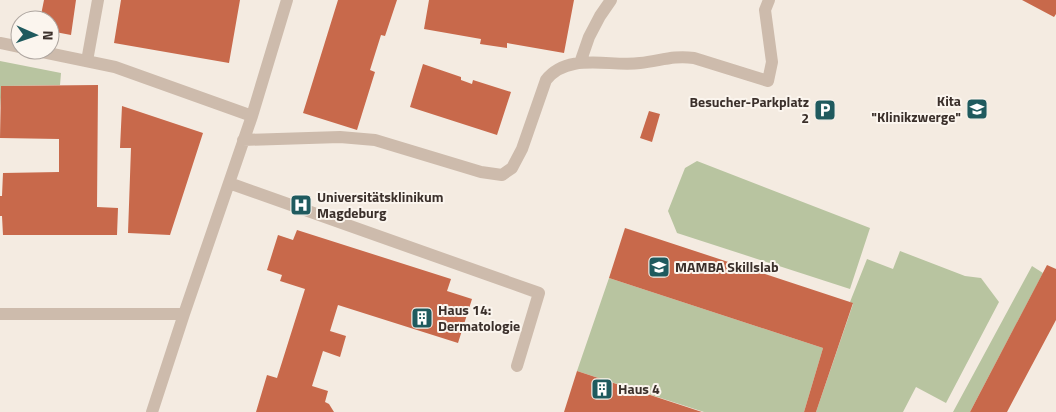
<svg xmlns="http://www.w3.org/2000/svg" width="1056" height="412" font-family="'Titillium Web',sans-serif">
	<rect width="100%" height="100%" fill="#f4ebe1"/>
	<path fill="#b8c4a0" d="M0 61 61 73 60 85 2 86 0 108Z
		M697 161 870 228 850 289 677 233 668 211 685 168Z
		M900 251 965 276 981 278 999 302 946 403 916 387 903 412H816L853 304 850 302 867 259 893 269Z
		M1032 266 1043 273 970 412H953Z
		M609 278 823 348 804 412H704L577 371Z"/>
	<path fill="#c8694b" d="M44 0H76L71 35 50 31V20H40Z
		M121 0H240L229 63 114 43Z
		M338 0H397L385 36 381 35 370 70 375 72 357 130 303 113Z
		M429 0H574L564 53 507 43V48L480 44 481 39 424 29Z
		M1022 0H1056V14L1054 17Z
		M423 64 461 77V80L472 84 473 80 511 92 497 135 410 107Z
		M98 85 97 207 118 208 117 235H3L2 216H0V196H2L3 173 59 172V139L0 138 1 86Z
		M122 106 203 133 170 235 128 233 131 148H120Z
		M649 111 660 114 652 142 640 138Z
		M625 228 853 303 816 412H804L823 348 609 278Z
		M297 230 451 279 447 291 472 299 458 343 338 305 330 331 346 336 340 357 323 351 312 386 328 391 325 402 329 404 334 412H256L267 375 277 378 305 289 280 281 282 275 267 270 278 235 293 240Z
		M1047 265 1056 269V320L1007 412H970Z
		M577 371 702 412H564Z"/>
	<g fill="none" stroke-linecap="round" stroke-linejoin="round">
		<path stroke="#cdbbac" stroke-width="12" d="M0 43 20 47
			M33 50 115 67 252 116
			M87 61 98 0
			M580 63 589 37 600 16 611 0
			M243 140 340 137 375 140 481 172 502 175 512 168 522 149 546 80C568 52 610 67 640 63 660 61 673 55 694 58L768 81 772 62 765 10 769 0
			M229 183 539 293 517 366
			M0 314H184
			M152 412 184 314 252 116 287 0"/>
	</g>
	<defs>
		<g id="school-square" transform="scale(1.125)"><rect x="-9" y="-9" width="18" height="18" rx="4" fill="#1f5a5e" stroke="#fbf5ee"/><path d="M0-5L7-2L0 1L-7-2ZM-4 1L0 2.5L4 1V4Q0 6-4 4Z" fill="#fff"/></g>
		<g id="parking-square" transform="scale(1.125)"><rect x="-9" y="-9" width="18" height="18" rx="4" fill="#1f5a5e" stroke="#fbf5ee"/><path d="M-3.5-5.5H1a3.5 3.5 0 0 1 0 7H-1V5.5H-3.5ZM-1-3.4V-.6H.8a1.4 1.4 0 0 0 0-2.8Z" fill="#fff"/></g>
		<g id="hospital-square" transform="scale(1.125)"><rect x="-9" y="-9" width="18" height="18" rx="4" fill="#1f5a5e" stroke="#fbf5ee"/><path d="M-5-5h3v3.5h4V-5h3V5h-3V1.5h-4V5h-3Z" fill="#fff"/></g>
		<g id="university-square" transform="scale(1.125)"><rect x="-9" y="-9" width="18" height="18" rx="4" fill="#1f5a5e" stroke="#fbf5ee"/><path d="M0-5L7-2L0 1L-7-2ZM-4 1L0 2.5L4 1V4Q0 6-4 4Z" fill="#fff"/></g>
		<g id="building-square" transform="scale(1.125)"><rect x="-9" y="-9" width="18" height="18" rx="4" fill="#1f5a5e" stroke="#fbf5ee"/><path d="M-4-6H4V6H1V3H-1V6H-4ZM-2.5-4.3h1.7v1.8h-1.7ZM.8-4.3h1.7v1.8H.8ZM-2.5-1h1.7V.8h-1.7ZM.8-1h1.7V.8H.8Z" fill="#fff"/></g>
	</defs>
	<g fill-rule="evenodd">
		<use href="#school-square" x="977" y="109"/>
		<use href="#parking-square" x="825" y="110"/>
		<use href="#hospital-square" x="301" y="205"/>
		<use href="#university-square" x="659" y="267"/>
		<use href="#building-square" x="422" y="318"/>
		<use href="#building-square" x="602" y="389"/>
	</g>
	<g text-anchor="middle" stroke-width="4" stroke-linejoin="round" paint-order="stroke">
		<g font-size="14" font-weight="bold" fill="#3b302b" stroke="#fbf5ee" text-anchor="start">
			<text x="961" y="106" text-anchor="end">Kita<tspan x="961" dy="16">"Klinikzwerge"</tspan></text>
			<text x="809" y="107" text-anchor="end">Besucher-Parkplatz<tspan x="809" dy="16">2</tspan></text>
			<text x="317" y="202">Universitätsklinikum<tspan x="317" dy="16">Magdeburg</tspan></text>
			<text x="675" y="272">MAMBA Skillslab</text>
			<text x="438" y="315">Haus 14:<tspan x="438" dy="16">Dermatologie</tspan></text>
			<text x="618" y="394">Haus 4</text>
		</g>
	</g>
	<g transform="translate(35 35) rotate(92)"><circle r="24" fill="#fbf5ee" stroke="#aea6a0"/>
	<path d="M0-4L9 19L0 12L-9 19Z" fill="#1f5a5e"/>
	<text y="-8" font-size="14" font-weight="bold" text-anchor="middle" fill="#3b302b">N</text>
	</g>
</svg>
